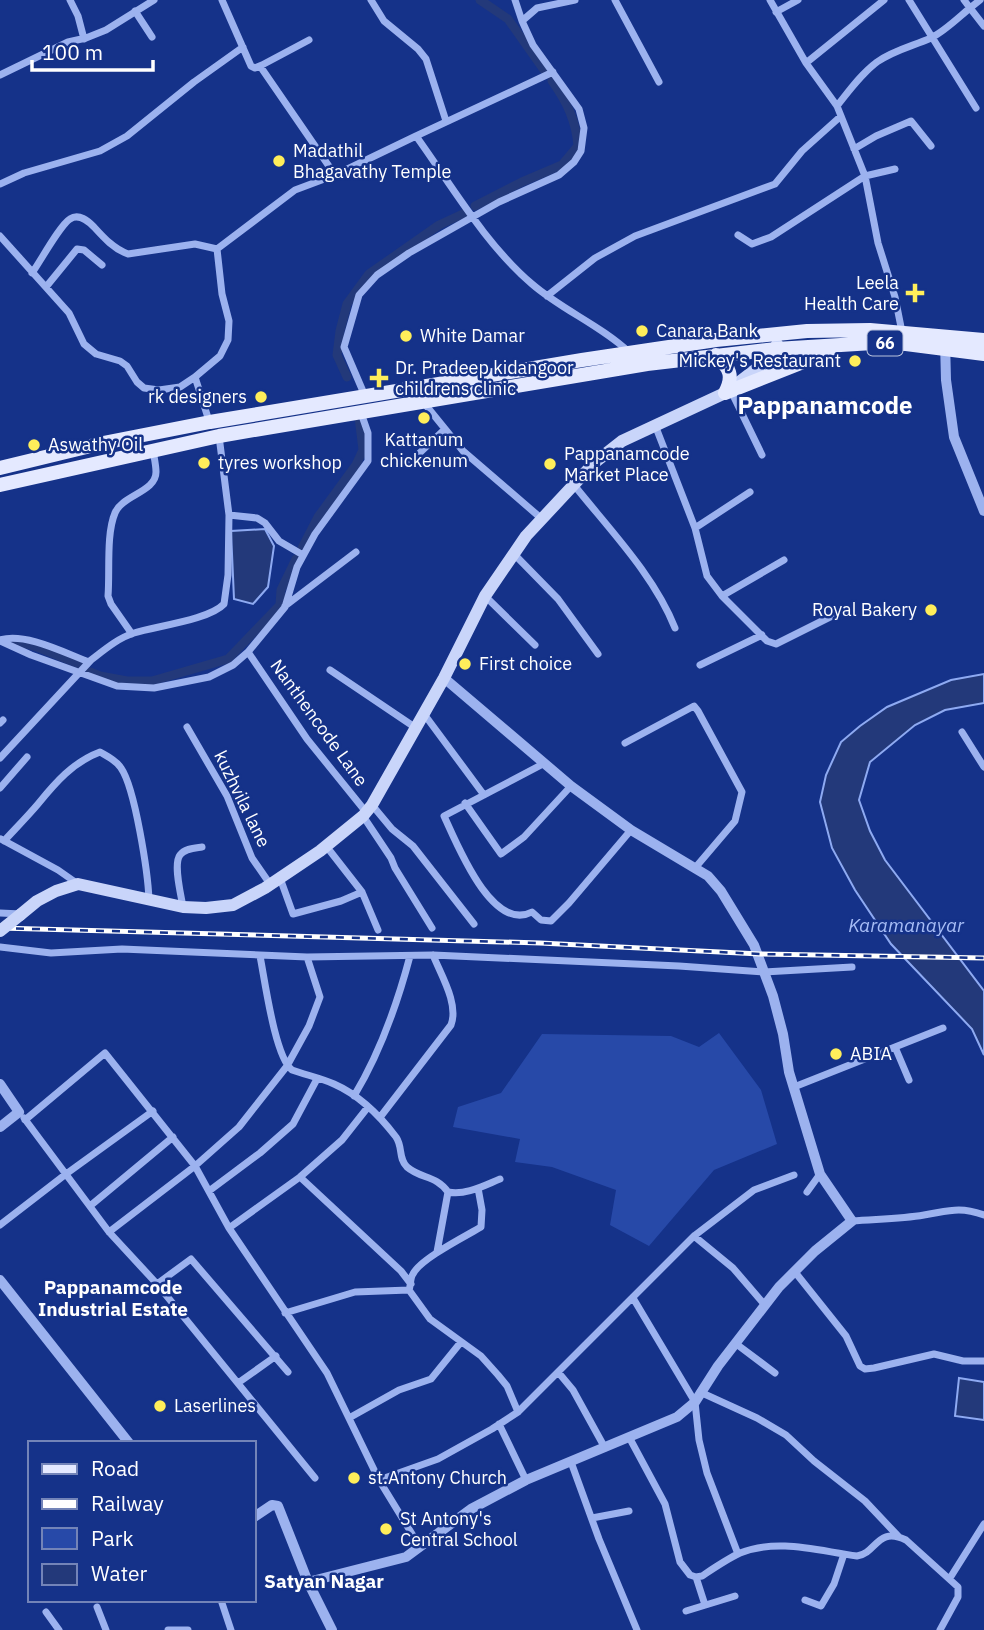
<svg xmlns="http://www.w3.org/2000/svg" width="984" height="1630" font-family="'IBM Plex Sans',sans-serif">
	<rect width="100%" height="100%" fill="#153289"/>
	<path fill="#2749a8" d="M719 1033 761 1090 777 1144 714 1170 649 1246 610 1225 616 1190 552 1167 515 1162 520 1139 453 1127 458 1107 501 1093 542 1034 671 1036 699 1047Z"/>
	<path fill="#23397a" stroke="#8eaaf2" stroke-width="2" d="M265 529 274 546 268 587 253 604 234 599 231 531Z
		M984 674V703L945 710 915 725 870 762 859 800 870 831 885 860 984 991V1055L972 1029 891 944 855 890 832 848 820 802 826 775 841 742 860 726 887 707 951 680Z
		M959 1378 984 1382V1420L955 1416Z"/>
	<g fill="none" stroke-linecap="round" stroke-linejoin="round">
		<path stroke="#23397a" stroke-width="9" d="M480 0 508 19 544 70
			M475 206 522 182 562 165 578 146C576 121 567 102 552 81
			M347 377 337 355 340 331 347 304 369 274 439 225 465 213
			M302 548 318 517 356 465 363 450 359 417
			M14 641 37 647 79 664
			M90 672 100 676 127 681H152L228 659 280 605 281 590 296 559"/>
		<path stroke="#9cb2ef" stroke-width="7" d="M70 0 78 16 84 39
			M222 0 251 66 255 68 262 65 309 40
			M371 0 384 21 418 49 426 59 446 121
			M515 0 522 21
			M615 0 659 82
			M770 0 806 63 837 106 865 176 878 243 895 297 902 332
			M909 0 976 108
			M980 0 970 8 984 26
			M135 11 152 37
			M776 12 798 0
			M806 63 884 0
			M260 66 335 175
			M0 75 68 42 86 38 106 30 154 0
			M837 106C849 91 861 74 877 62 894 50 913 46 931 38 945 31 958 18 970 8L964 0
			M416 136 553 72
			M854 149 876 136 911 121 931 146
			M0 184 24 173 100 151 127 136 194 82 243 47
			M738 235 752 244 771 237 865 176 895 169
			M0 236 69 313 84 344 96 354 120 361 127 366 137 382 144 388 159 390 180 387 195 377 210 424
			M217 249 295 190 335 175 416 136C452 186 486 245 532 284 562 310 600 325 629 352
			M32 273C40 262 60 225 70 219 79 213 88 221 94 227 104 238 114 249 128 254L195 244 217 249 222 294 229 321 228 340 220 356 195 377
			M46 287 77 249 84 250 102 265
			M547 296 595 258 635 236 775 184 802 151 841 116
			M731 391 762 455
			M365 396 344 347 359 295 377 275 409 253 499 202 559 175 574 162 581 151 584 128 579 109 533 45 522 21 537 8 575 0
			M424 403 463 451 542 519
			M655 425 695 528 750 492
			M410 462 445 429
			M574 485C609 529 654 575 675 628
			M229 515 257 518 265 523 279 541 303 555
			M695 528 707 576 722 596 784 560
			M514 554 558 599 598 654
			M485 596 535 645
			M722 596 767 641 776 644 836 614
			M285 606 356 552
			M132 634 111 604 108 596C110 572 106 534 115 513 122 495 156 492 156 472 156 465 154 457 153 450
			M0 640C25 632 65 653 89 662
			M0 641 31 655 117 686 154 688 209 677 233 665 248 652 285 607 297 567 315 534 368 461V433L361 413
			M248 652 307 739 366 812
			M700 665 762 635
			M330 670 416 728
			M424 714 484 795
			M0 723 3 720
			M187 727 227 796 252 858 270 884
			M962 732 984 767
			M625 743 694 706 698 711 742 792 735 821 695 868
			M0 758 91 660C104 650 118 638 134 633 156 626 209 620 224 604L228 575 229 515 219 436
			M543 764 444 816C457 844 492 933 532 912L541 920 551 921 569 903 631 830
			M0 788 27 757
			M465 803 501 854 524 837 571 786
			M372 805 392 829 413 846 474 924
			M363 816 391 858 395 868 432 928
			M1 839 58 870 78 884
			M4 841C15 829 27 817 38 804 55 783 73 762 100 752 107 756 116 760 121 768 135 788 148 873 149 900
			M330 851 362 892 378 930
			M280 878 293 914 341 901 362 892
			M183 907C181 895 173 864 180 855 185 848 195 848 202 847
			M0 913 21 914
			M0 947 51 953 122 949 307 957 433 955 679 966 764 972 852 967
			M260 956C265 981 275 1057 292 1070 306 1075 321 1078 334 1084 359 1095 380 1116 396 1137 403 1147 398 1158 407 1167 421 1179 436 1175 448 1192 465 1196 485 1185 500 1179
			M895 1047 909 1080
			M794 1087 943 1028
			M354 1096C380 1053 397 1005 410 956
			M381 1116 451 1025C459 1004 441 975 433 955
			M24 1118 109 1232 157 1284 315 1478
			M25 1120 105 1053 195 1166 229 1228 327 1373 379 1480 420 1547
			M300 1177 401 1271 411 1284
			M478 1188 482 1210 481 1227C466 1236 420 1259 413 1274 410 1278 411 1285 409 1290L430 1319 481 1356 498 1375 507 1386 518 1412
			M209 1191 260 1153 293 1124 317 1079
			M807 1192 820 1174
			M90 1206 173 1137
			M852 1221C876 1219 901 1219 924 1215 949 1211 959 1206 984 1215
			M0 1225 66 1174 153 1111
			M229 1228 300 1177 342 1140 368 1107
			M109 1232 195 1166 239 1127 287 1066 309 1026 320 997 307 957
			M694 1236 733 1268 764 1304
			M437 1252 448 1192
			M795 1272 846 1336 860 1366 865 1369 874 1368 934 1354 963 1361H984
			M157 1284 191 1259 288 1372
			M633 1298 695 1402 699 1440 707 1473 738 1554
			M285 1313 355 1292 409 1290
			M735 1343 775 1373
			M558 1372 573 1390 605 1448
			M238 1383 276 1356
			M700 1392 757 1418 786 1435 814 1461 865 1501 898 1536
			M349 1418 399 1390 431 1379 461 1342
			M499 1424 526 1480
			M629 1437 665 1504 680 1562 690 1575 696 1577 702 1576C714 1568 727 1559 740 1553 778 1538 818 1551 857 1556 877 1553 877 1526 906 1540L958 1587V1597L940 1630
			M571 1462 599 1539 637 1630
			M379 1480 438 1459 492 1429 518 1412 694 1236 754 1190 794 1175
			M592 1518 629 1511
			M696 1577 705 1605
			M950 1578 984 1524
			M221 1600 231 1630
			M805 1600 821 1606 834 1584 844 1554
			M97 1607 106 1630
			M686 1611 735 1596
			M46 1612 59 1630
			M168 1630H188"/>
		<path stroke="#9cb2ef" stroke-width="10" d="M945 341 946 380 954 437 984 511
			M0 1084 19 1112 0 1127
			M0 1280 129 1443
			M254 1517 272 1505 278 1506 308 1582 332 1630
			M308 1582 406 1557 471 1509 526 1480 677 1417 695 1402 718 1366 779 1287 815 1251 852 1221 820 1174 789 1072 783 1034 773 996 754 945 721 891 708 876 631 830 571 786 444 678"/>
		<path stroke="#c9d5fa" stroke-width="12" d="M20 915 37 901 56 891 78 884 183 907 206 908 233 905 265 888 320 851 363 816 372 805 444 678 485 596 526 536 594 463 622 441 725 393 774 355 777 344"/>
		<path stroke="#e4e9ff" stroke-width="14" d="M716 355C730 368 734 376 725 393
			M725 393 831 351
			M0 468 103 443 210 422 582 360 716 340 807 331 870 330 984 340
			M0 485 219 436 647 364 776 349 873 343 906 344 984 354"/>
		<g stroke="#fff" stroke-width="5">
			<path id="rail" d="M0 928 540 943 760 954 984 958"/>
		</g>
		<use href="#rail" stroke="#153289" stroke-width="2.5" stroke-dasharray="8" stroke-linecap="butt"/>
		<path stroke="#c9d5fa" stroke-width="12" d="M0 931 20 915"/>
	</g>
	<g fill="#ffee5a" stroke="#153289" stroke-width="2.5">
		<circle cx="279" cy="161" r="7"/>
		<path d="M911.5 282.5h7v7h7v7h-7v7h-7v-7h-7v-7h7z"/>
		<circle cx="642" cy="331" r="7"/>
		<circle cx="406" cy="336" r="7"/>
		<circle cx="855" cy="361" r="7"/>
		<path d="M375.5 367.5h7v7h7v7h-7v7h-7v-7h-7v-7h7z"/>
		<circle cx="261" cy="397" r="7"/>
		<circle cx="424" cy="418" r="7"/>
		<circle cx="34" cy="445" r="7"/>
		<circle cx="204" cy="463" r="7"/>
		<circle cx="550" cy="464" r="7"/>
		<circle cx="931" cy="610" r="7"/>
		<circle cx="465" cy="664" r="7"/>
		<circle cx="836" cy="1054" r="7"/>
		<circle cx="160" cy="1406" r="7"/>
		<circle cx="354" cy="1478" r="7"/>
		<circle cx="386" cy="1529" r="7"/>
	</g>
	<g text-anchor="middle" stroke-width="5" stroke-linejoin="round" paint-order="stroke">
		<rect fill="#153289" stroke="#b9c2dc" stroke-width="2" x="867.5" y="330.5" width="35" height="25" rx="5"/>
		<g font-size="16" font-weight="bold" fill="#fff">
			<text x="885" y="349">66</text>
		</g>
		<g font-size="18" fill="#fff" stroke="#153289" text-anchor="start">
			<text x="293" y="157">Madathil<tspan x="293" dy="21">Bhagavathy Temple</tspan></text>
			<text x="899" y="289" text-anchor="end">Leela<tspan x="899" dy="21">Health Care</tspan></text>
			<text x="656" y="337">Canara Bank</text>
			<text x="420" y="342">White Damar</text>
			<text x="841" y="367" text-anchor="end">Mickey's Restaurant</text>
			<text x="395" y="374">Dr. Pradeep kidangoor<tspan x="395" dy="21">childrens clinic</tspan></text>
			<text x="247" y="403" text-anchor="end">rk designers</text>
			<text x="424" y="446" text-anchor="middle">Kattanum<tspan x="424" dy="21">chickenum</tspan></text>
			<text x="48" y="451">Aswathy Oil</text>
			<text x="564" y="460">Pappanamcode<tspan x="564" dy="21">Market Place</tspan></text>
			<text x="218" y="469">tyres workshop</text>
			<text x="917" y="616" text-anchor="end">Royal Bakery</text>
			<text x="479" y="670">First choice</text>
			<text x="850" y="1060">ABIA</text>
			<text x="174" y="1412">Laserlines</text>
			<text x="368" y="1484">st.Antony Church</text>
			<text x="400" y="1525">St Antony's<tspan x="400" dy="21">Central School</tspan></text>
		</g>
		<g font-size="18" fill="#fff" stroke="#153289">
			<text transform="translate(319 723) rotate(54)" y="6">Nanthencode Lane</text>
			<text transform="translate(242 799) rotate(64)" y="6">kuzhvila lane</text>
		</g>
		<g font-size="19" font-style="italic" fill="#a7bdf6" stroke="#153289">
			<text x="906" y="932">Karamanayar</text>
		</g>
		<g font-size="19" font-weight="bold" fill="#fff" stroke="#153289">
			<text x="113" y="1294">Pappanamcode<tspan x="113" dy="22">Industrial Estate</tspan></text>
			<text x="324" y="1588">Satyan Nagar</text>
		</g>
		<g font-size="24" font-weight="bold" fill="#fff" stroke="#153289">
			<text x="825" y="414">Pappanamcode</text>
		</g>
	</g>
	<rect x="28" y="1441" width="228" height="161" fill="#153289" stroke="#7384b8" stroke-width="2"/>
	<rect x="42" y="1464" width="35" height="10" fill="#e4e9ff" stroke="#7384b8" stroke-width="2"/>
	<text x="91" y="1476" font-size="21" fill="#ffffff">Road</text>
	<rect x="42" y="1499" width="35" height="10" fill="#ffffff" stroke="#7384b8" stroke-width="2"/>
	<text x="91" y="1511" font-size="21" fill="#ffffff">Railway</text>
	<rect x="42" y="1528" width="35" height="21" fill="#2749a8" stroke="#7384b8" stroke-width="2"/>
	<text x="91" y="1546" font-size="21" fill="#ffffff">Park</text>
	<rect x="42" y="1564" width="35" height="21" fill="#23397a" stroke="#7384b8" stroke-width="2"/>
	<text x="91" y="1581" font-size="21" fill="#ffffff">Water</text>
	<path d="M32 60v10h121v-10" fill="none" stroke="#ffffff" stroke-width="3.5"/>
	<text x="42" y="60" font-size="21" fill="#ffffff" stroke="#153289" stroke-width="5" paint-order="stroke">100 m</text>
</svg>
